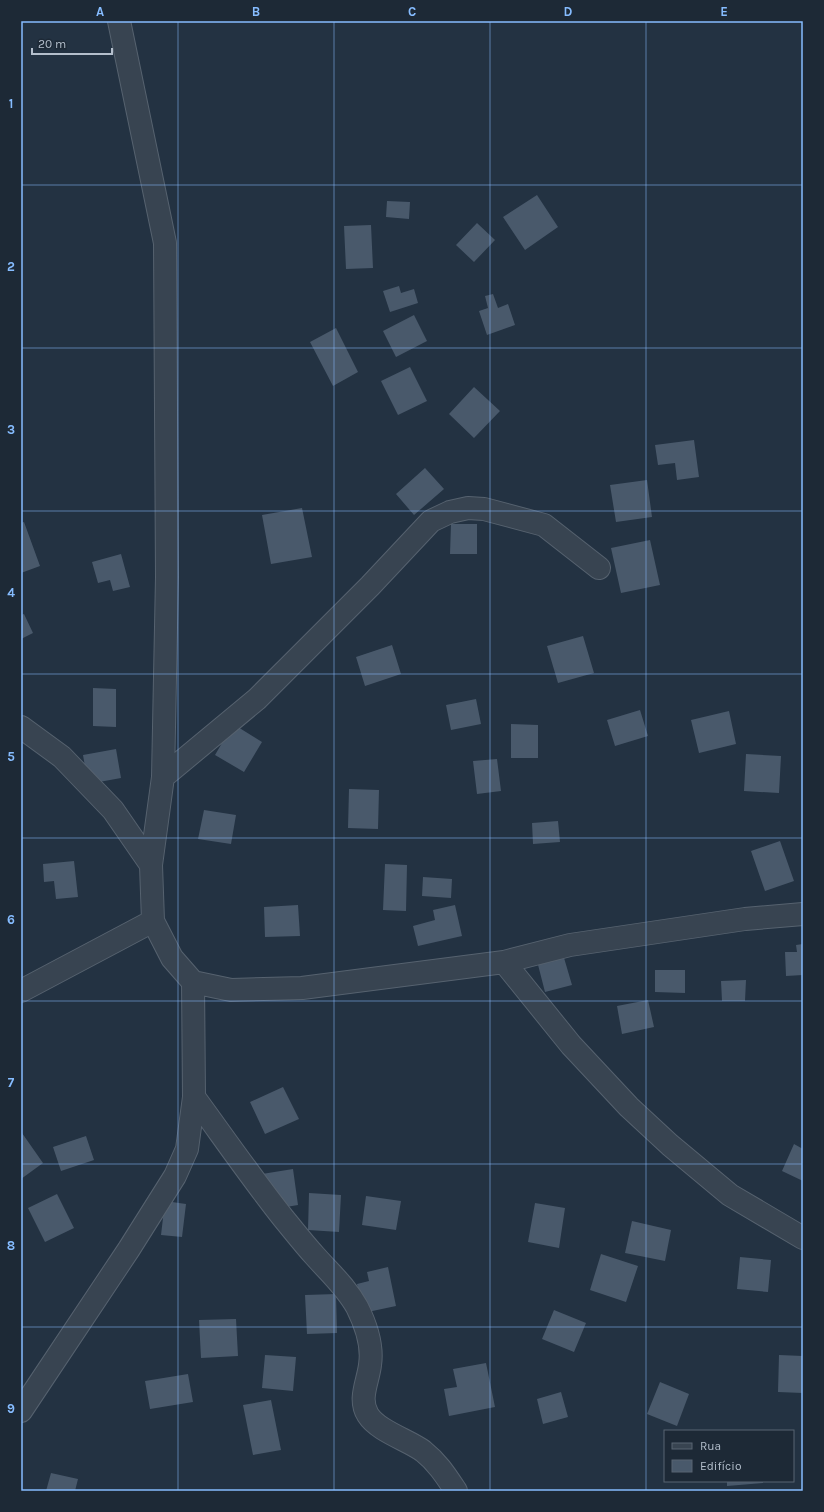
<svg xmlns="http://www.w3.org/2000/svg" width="824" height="1512" font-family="Karla,sans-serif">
	<rect width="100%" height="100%" fill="#233242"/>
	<path fill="#49596b" d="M537 195 558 227 525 250 503 217Z
		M387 201 410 202 409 219 386 217Z
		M477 223 495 240 474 262 456 245Z
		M371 225 373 268 346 269 344 226Z
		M399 286 401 293 414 289 418 303 390 312 383 291Z
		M493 294 498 308 508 304 515 325 487 335 479 311 488 308 485 296Z
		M414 315 427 341 396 357 383 331Z
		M336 328 358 372 333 386 310 342Z
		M410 367 427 401 398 415 381 381Z
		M474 387 500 411 474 438 449 414Z
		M694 440 699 477 677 480 675 463 658 465 655 445Z
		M425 468 444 489 414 515 396 494Z
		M647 480 652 517 616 522 610 485Z
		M302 508 312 557 271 564 262 515Z
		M24 522 40 566 21 573V523Z
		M451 524H477V554H450Z
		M650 540 660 585 621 593 611 548Z
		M121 554 130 587 113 591 110 580 98 583 92 562Z
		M24 614 33 633 21 639V615Z
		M583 636 594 673 558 683 547 646Z
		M392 645 401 674 365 686 356 657Z
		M93 688 116 689V727L93 726Z
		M476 699 481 724 451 730 446 705Z
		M640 710 648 736 615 746 607 720Z
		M729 711 736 744 699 753 691 720Z
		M233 724 262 742 244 772 215 755Z
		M511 724 538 725V758H511Z
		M116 749 121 778 88 784 83 755Z
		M746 754 781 756 779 793 744 791Z
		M497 759 501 791 477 794 473 761Z
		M349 789 379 790 378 829 348 828Z
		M204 810 236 815 231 844 198 839Z
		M558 821 560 842 533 844 532 823Z
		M780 841 794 881 765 891 751 851Z
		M74 861 78 897 56 899 54 881 44 882 43 864Z
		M385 864 407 865 406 911 383 910Z
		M423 877 452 879 451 898 422 896Z
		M298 905 300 936 265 937 264 907Z
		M455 905 462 936 418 946 413 926 435 920 433 910Z
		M803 944V975L786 976 785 952H797L796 945Z
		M562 951 572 985 545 992 536 957Z
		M655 970H685V993L655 992Z
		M746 980 745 1001H722L721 981Z
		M648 1000 654 1027 622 1034 617 1006Z
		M283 1087 299 1119 265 1134 250 1102Z
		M22 1133 43 1163 21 1179V1134Z
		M86 1136 94 1160 61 1171 53 1147Z
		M794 1144 803 1149V1181L782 1171Z
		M293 1169 298 1205 268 1210 262 1174Z
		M309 1193 341 1195 339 1232 308 1230Z
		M57 1194 74 1228 45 1242 28 1208Z
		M366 1196 401 1201 396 1230 362 1225Z
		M165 1201 186 1204 182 1237 161 1235Z
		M535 1203 565 1208 559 1248 528 1242Z
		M632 1221 671 1230 665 1261 625 1253Z
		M601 1254 638 1266 626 1302 590 1290Z
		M740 1257 771 1260 768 1292 737 1289Z
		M388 1267 396 1306 363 1313 357 1284 369 1281 367 1272Z
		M336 1294 337 1333 307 1334 305 1295Z
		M554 1310 586 1323 574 1352 542 1339Z
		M236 1319 238 1356 201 1358 199 1320Z
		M265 1355 296 1357 293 1391 262 1388Z
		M779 1355 803 1356V1393L778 1392Z
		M486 1363 495 1407 449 1416 444 1389 457 1387 453 1369Z
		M188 1374 193 1402 150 1409 145 1381Z
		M660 1382 689 1394 677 1426 647 1414Z
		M561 1392 568 1417 543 1424 537 1399Z
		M271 1400 281 1450 253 1455 243 1405Z
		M51 1473 78 1479 75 1491H46Z
		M727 1481H763V1483L727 1486Z"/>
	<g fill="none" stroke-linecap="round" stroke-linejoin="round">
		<g stroke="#56626f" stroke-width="24">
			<path id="minor" d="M119 21 165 243 167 577 163 777 151 865 153 921 172 958 193 982 231 990 302 988 504 962 571 1045 629 1107 670 1145 730 1195 803 1238
				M21 727 62 757 113 810 151 865
				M163 777 257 699 370 586 431 521 450 512 468 508 484 509 544 525 599 568
				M504 962 570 945 745 919 803 914
				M21 991 153 921
				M194 1097C224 1138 253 1180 284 1219 294 1231 304 1244 315 1256 330 1273 346 1287 357 1307 366 1325 373 1346 370 1365 368 1382 358 1399 368 1415 378 1431 408 1440 423 1451 438 1463 446 1476 456 1491
				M21 1411 129 1249 175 1176 187 1149 194 1097 193 982"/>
		</g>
		<use href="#minor" stroke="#384451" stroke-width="22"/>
	</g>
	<path fill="none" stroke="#86bcff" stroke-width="1" stroke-opacity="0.55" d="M178 21V1491M334 21V1491M490 21V1491M646 21V1491M21 185H803M21 348H803M21 511H803M21 674H803M21 838H803M21 1001H803M21 1164H803M21 1327H803"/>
	<rect width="824" height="1512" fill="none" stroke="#1d2936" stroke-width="44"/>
	<rect x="664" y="1430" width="130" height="52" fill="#1d2936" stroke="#596572"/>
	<rect x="672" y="1443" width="20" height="6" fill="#384451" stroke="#596572"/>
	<text x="700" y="1450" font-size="12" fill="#b4bfcc">Rua</text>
	<rect x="672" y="1460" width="20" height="12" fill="#49596b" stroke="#596572"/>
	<text x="700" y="1470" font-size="12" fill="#b4bfcc">Edifício</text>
	<path d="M32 48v6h80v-6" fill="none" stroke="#b4bfcc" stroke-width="2"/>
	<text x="38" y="48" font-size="12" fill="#b4bfcc" stroke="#1d2936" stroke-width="3" paint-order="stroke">20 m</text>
	<rect x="22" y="22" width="780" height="1468" fill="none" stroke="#86bcff" stroke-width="1.5"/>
	<g font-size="13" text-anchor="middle" font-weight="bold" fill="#86bcff">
		<text x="100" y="16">A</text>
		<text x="256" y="16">B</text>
		<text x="412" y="16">C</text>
		<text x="568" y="16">D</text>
		<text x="724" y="16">E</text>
		<text x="11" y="108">1</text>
		<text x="11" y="271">2</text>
		<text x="11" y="434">3</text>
		<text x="11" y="597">4</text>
		<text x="11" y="761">5</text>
		<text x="11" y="924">6</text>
		<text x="11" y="1087">7</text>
		<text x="11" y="1250">8</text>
		<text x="11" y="1413">9</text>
	</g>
</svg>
